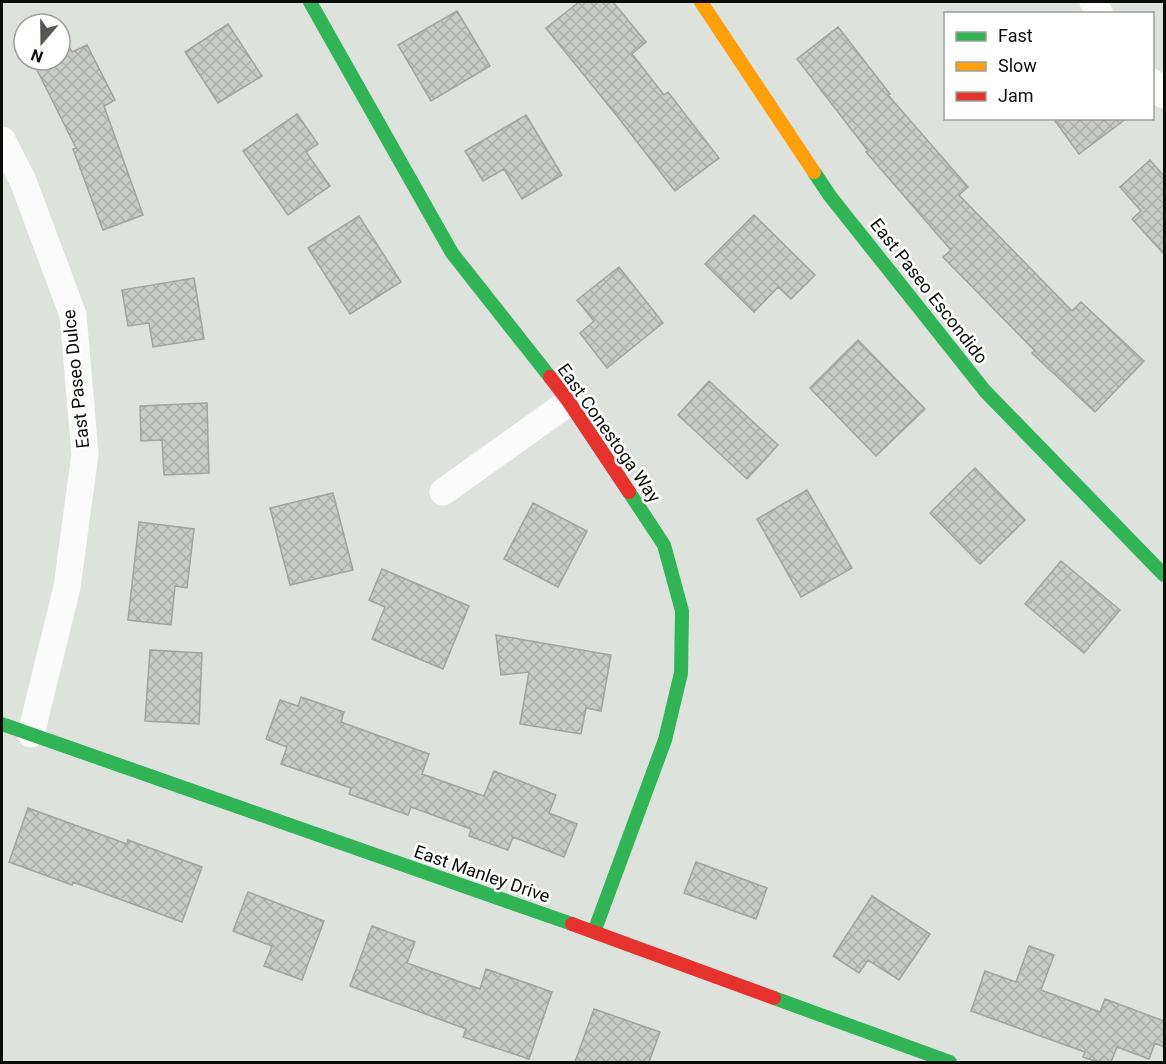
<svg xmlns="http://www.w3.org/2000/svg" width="1166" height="1064" font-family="Roboto,sans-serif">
	<defs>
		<pattern id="building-cross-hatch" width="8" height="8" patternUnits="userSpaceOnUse" patternTransform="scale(1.5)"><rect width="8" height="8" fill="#c8cbc6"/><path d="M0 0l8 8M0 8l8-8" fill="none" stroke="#aaada9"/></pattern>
	</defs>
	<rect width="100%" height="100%" fill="#dee2dc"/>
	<path fill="url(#building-cross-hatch)" stroke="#a0a39e" stroke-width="1.5" d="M579 2H613L646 42 632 54 664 95 668 92 719 158 675 191 617 116 546 28Z
		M457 11 490 66 431 101 398 45Z
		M228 24 262 76 218 103 185 52Z
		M838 27 890 94 888 95 968 187 959 195 1072 311 1081 302 1144 361 1095 412 1032 353 1035 351 943 257 951 250 866 152 868 151 797 59Z
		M60 29 72 52 87 45 115 100 104 106 143 215 103 230 73 149 76 148 32 60H60Z
		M297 114 318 144 306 152 330 186 288 215 243 151Z
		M526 115 562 175 522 199 504 169 483 181 465 151Z
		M1053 118H1127L1079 154Z
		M1150 160 1164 176V254L1132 219 1141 211 1120 187Z
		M754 215 815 275 791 299 778 287 754 312 705 264Z
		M359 216 401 282 350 314 308 248Z
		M619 267 663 323 607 368 580 333 594 321 577 300Z
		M194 278 204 339 153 347 149 323 128 326 122 290Z
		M858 340 925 409 876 456 810 388Z
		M709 381 778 445 747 479 678 415Z
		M207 403 209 473 164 475 162 440 141 441 140 406Z
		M975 468 1025 520 980 564 930 513Z
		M807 490 852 568 801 597 757 519Z
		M333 493 353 570 290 585 270 508Z
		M533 503 587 531 558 587 504 559Z
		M139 522 194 529 187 588 175 586 171 625 128 620Z
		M1061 561 1120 610 1084 653 1025 604Z
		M382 569 469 606 443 669 372 639 385 607 369 600Z
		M496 635 611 655 601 711 586 708 581 734 520 724 529 672 501 675Z
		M150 650 202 653 199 724 145 721Z
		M301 697 344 712 341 722 429 754 422 774 484 796 494 771 556 795 549 813 577 824 564 857 513 837 508 850 469 836 471 829 411 807 408 815 349 794 351 788 281 764 287 747 266 739 280 700 298 706Z
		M28 808 127 844 128 840 202 867 182 922 73 882 72 885 9 862Z
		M696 862 767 888 756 919 684 893Z
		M248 892 324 921 302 980 264 966 272 946 233 931Z
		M872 896 930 934 899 980 868 960 859 973 833 956Z
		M372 926 415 942 407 963 480 989 486 969 552 992 529 1059 463 1037 466 1029 350 986Z
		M1029 946 1054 955 1041 990 1100 1012 1105 999 1164 1021V1047L1155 1043 1149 1059 1117 1047 1111 1062H1098L1083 1057 1085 1052 971 1011 985 971 1016 982Z
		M594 1009 660 1032 649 1062H575Z"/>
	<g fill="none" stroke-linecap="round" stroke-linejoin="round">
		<path stroke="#fafbfa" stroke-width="27" d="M1093 2 1100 14
			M1152 82 1164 95
			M2 140 23 181 73 315 85 454 67 587 31 734
			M443 492 569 402"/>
		<path stroke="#30b455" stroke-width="14" d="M310 2 452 253 550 377
			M814 172 830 196 985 391 1164 575
			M2 724 572 924
			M594 932 665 740 681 673 682 611 664 545 629 492
			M774 998 950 1062"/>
		<path stroke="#ff9f0a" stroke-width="14" d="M701 2 814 172"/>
		<path stroke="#e5322d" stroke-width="14" d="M550 377 569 402 629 492
			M572 924 774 998"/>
	</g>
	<g text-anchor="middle" stroke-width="5" stroke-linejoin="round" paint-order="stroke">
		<g font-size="18" fill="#0a0d08" stroke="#fff">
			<text transform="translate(929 291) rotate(52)" y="6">East Paseo Escondido</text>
			<text transform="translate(76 379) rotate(-96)" y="6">East Paseo Dulce</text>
			<text transform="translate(609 433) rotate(55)" y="6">East Conestoga Way</text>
			<text transform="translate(482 874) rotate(19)" y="6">East Manley Drive</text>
		</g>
	</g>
	<rect width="1166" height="1064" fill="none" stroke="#0a0d08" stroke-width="6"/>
	<rect x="944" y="12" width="210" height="108" fill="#ffffff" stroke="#9d9e9c" stroke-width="1.5"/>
	<rect x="956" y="32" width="30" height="9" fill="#30b455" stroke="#9d9e9c" stroke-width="1.5"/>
	<text x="998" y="42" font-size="18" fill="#0a0d08">Fast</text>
	<rect x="956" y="62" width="30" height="9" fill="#ff9f0a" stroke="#9d9e9c" stroke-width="1.5"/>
	<text x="998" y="72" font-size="18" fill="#0a0d08">Slow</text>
	<rect x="956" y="92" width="30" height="9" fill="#e5322d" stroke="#9d9e9c" stroke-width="1.5"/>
	<text x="998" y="102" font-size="18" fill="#0a0d08">Jam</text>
	<g transform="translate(42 42) rotate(200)"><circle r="28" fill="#ffffff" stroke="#9d9e9c" stroke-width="1.5"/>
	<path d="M0-4.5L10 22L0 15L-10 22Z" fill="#545852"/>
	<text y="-9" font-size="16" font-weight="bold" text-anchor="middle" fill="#0a0d08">N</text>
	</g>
</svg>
